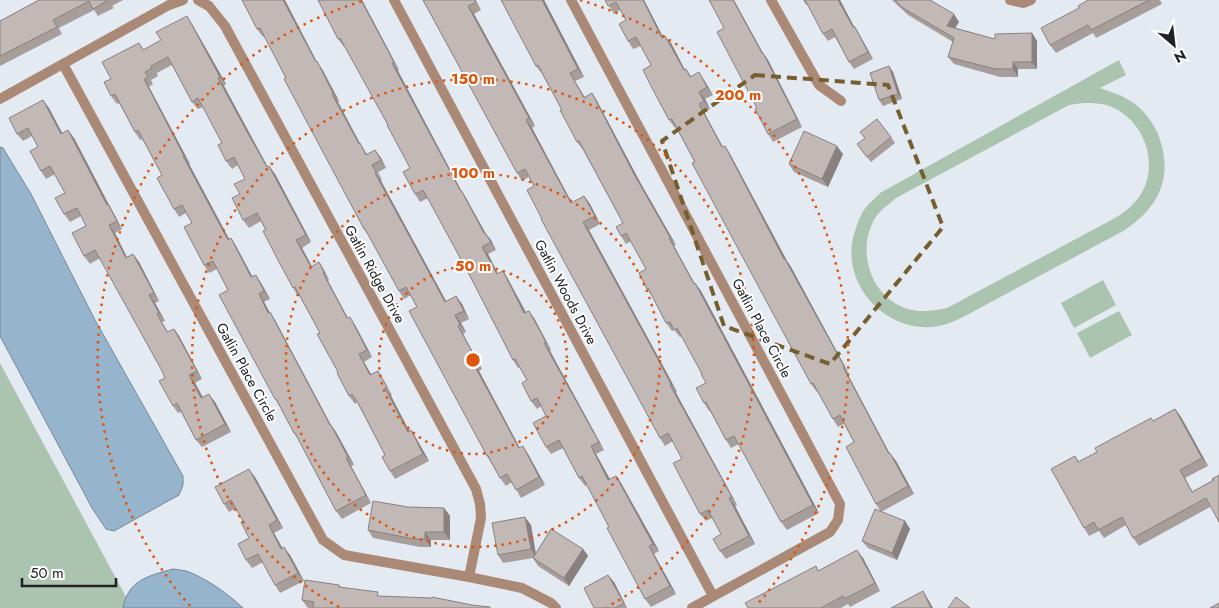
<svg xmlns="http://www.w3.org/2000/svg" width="1219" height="608" font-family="Jost,sans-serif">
	<rect width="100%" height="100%" fill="#e4eaf2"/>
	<path fill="#abc4b0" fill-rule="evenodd" d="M1119 60 1126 75 1100 88C1111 92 1122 95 1132 102 1161 121 1174 166 1157 197 1149 211 1138 221 1125 230L965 316C955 321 944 326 932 327 883 331 840 282 854 234 857 225 860 214 867 206 870 202 876 198 880 193ZM1083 103C1094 103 1104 103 1114 108 1145 123 1159 164 1141 194 1134 205 1125 212 1115 218L947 308C932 311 919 313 905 308 870 295 857 251 874 220 879 211 888 205 896 198L1069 105Z
		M1103 280 1116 305 1074 328 1061 303Z
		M1119 311 1132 335 1090 358 1077 333Z
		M0 363 132 608H0Z"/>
	<path fill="#96b4cc" stroke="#73889a" d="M0 147 3 148 31 194 95 320 183 476V485L179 495 114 531 106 529 92 508 0 336Z
		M173 569C178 570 184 570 189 572 209 580 228 594 243 608H123C128 580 148 576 173 569Z"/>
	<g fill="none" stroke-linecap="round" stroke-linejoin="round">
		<path stroke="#aa8a76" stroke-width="10" d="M198 0 209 6 225 26 476 489 480 504 481 518 469 577
			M394 0 713 596
			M571 0 840 504 838 520 830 532 692 608
			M771 0 819 85 841 101
			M1010 0 1023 3 1031 0
			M63 64 323 540 344 555 469 577 522 588 551 603 556 608
			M0 99 169 5 183 0"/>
	</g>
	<path fill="#a79e9c" d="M39 0H123L112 6 114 8 98 16 94 10 59 28 62 34 0 66V21Z
		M242 0 317 62 322 69 339 101 338 102 360 143 367 154 375 150 381 158 386 168 378 172 382 180 381 181 446 302 456 296 462 304 469 319 461 323 466 332 463 334 482 369 479 371 520 448 528 454 545 485 521 498 512 482 506 486 500 478 487 456 411 295 404 299 399 291 370 237 364 229 264 36 263 37 257 29Z
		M318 0H362L399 70 398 71 461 190 466 198 485 233 491 240 496 250 488 254 498 274 503 271 508 279 526 312 534 318 551 350 550 351 604 450 596 454 610 479 616 476 621 483 659 551 654 554 676 594 651 607 645 599 609 527 587 485 585 486 579 478 563 448 551 454 546 447V416L541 406 537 409 531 401 527 380 520 367 518 368 513 360 470 276 428 198 420 202 415 194 410 168 388 125 345 46 344 47 338 39Z
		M423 0H476L481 10 474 14 535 126 532 128 572 203 584 196 590 204 600 224 589 230 660 360 677 392 676 393 737 505 735 506 755 544 726 559 720 551 721 534 712 518 706 521 700 514 682 459 673 441 665 446 660 438 542 219 534 186 529 177 522 181 517 173Z
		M544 0 584 77 575 81 585 97 592 93 597 101 641 184 676 245 674 246 695 284V283L701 291 819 513 787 530 781 522 739 444 731 448 726 440 710 411H709L704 403 706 383 702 374 682 336 680 337 674 330 672 331 666 323 652 296 647 289 646 269 631 241 626 244 621 236 623 223 583 150 577 142 562 110 542 74 536 66Z
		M605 0H644L663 37 671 43 685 70 686 69 691 76 704 80 713 95 705 99 710 109 704 112 723 147 725 146 730 154 787 261 791 267 849 374 848 375 890 454 896 461 914 494 881 512 876 504 854 442 844 424 838 427 833 419 818 391 817 392 811 384 676 127 675 128 669 120 651 65 641 46 633 49 628 41 626 20 620 10 614 14Z
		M803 0H840L854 27H855L859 34 873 59 854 69 849 62 835 37 828 41 823 34 808 4 806 5Z
		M892 0H930L959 22 955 28 995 39 1032 33 1037 41V69H1018V77H1000L954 64 948 57 953 42 908 15Z
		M1088 0H1160L1162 4 1096 38 1093 33 1056 53 1050 45 1079 8Z
		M192 24 226 84 224 86 252 138 268 167 269 166 275 174 311 242 302 248 312 266 319 262 324 270 329 280 328 281 348 318 355 325 372 357 364 362 371 374 383 379 392 395 391 396 409 431 411 430 416 438 429 461 395 479 390 471 385 455 357 402 355 404 349 396 320 333 300 296H298L293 288 261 221 249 228 243 220 240 194 245 179 238 165 232 169 226 161 222 143 203 107 198 109 192 102 172 65 157 73 158 76 151 80 153 84 149 87 190 164H189L229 239 231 238 236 246 252 277 261 283 270 299 264 302 269 312 275 320 331 425 336 432 354 465 351 466 371 503 342 519 336 511 299 440 294 433 279 405 275 399 228 290 217 269 209 273 204 265 192 223 186 213 179 217 174 209 162 175 142 139 140 140 135 132 119 103 117 104 111 96 139 43 144 50Z
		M724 28 763 53 768 60 802 127 773 142 768 134Z
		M893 72 902 99 883 106 879 100Z
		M49 108 62 134 74 138 109 205 113 212 122 229 115 233 127 257 133 254 139 262 159 301 155 303 165 321 162 322 168 332 174 329 179 336 202 379 195 383 203 397 215 402 231 432 202 447 196 440 181 412 178 413 173 406 165 378 161 369 100 258 90 264 84 256 86 226 81 216 70 222 64 214 65 193 55 174 46 179 41 171 38 147 32 136 23 141 17 134Z
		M891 137 895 143 871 162 857 144Z
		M843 154 828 187 794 172 789 164Z
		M1175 409 1181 417 1208 466 1185 478 1192 492 1213 480 1212 479 1219 475 1210 507 1139 546 1133 538 1126 525 1104 538 1099 531 1089 536 1084 528 1075 456 1079 462Z
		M255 477 283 528 274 533 282 548 290 555 304 581 280 593 275 585 263 562 252 568 246 560 249 538 243 521 236 508 229 512 224 504Z
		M408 507 444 508 450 516V540H431V547H420L373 538 368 530Z
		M905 521 910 529 897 560 868 548 862 541Z
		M531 525 536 553 583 549 588 556 569 586 538 566 533 558 503 563 498 555Z
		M863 558 880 591 850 607 848 604 841 608H748L819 571Z
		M614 582 627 608H594Z
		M339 585 341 587 380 596 491 608H308L302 600Z"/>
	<path fill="#88817f" d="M283 0H285L317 62 322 69 339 101 333 93 316 62Z
		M361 0H362L399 70 394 62Z
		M542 0H544L584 77 578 69Z
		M643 0H644L667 45 662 38Z
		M733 0H734L763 53 768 60 802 127 797 119Z
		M838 0H840L858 34 853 27Z
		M468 6 474 14 535 126 529 118Z
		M954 14 959 22 952 33 947 26Z
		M187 16 192 24 226 84 220 77Z
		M855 27 859 34 873 59 868 52Z
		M1032 33 1037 41V69L1032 62Z
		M665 36 671 43 689 78 684 70Z
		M1013 62 1018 69V77L1013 69Z
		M392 63 398 71 465 198 460 190Z
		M889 66 893 72 902 99 898 94Z
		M699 72 704 80 713 95 707 87Z
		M218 78 224 86 272 175 267 167 246 130Z
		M144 79 149 87 190 164 184 156Z
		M699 92 705 99 710 109 704 101Z
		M592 93 597 101 641 184 676 245 670 237 635 176Z
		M332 94 338 102 364 152 359 144Z
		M43 100 49 108 67 142 61 134Z
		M699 104 704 112 727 155 722 147Z
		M526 120 532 128 576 211 571 203Z
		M68 130 74 138 109 205 113 212 122 229 107 205Z
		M725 146 730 154 787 261 791 267 849 374 844 366 784 259Z
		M837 146 843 154 828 187 822 179Z
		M375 150 381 158 386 168 381 160Z
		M183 156 189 164 234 248 228 240Z
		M269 166 275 174 311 242 306 235Z
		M375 173 381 181 451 310 445 302Z
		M461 190 466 198 490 241 484 233Z
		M584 196 590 204 600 224 595 216Z
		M583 222 589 230 677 392 671 384Z
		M109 225 115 233 131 266 126 258Z
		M485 233 491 240 496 250 491 242Z
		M231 238 236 246 257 285 251 277Z
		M669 238 674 246 699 292 694 284Z
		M296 240 302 248 316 275 311 267Z
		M482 247 488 254 502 282 497 274Z
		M133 254 139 262 159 301 154 293Z
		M319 262 324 270 329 280 324 272Z
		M503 271 508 279 530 321 524 313Z
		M323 273 328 281 352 326 347 318Z
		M256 275 261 283 270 299 264 291Z
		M695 283 701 291 819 513 813 505Z
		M259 294 264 302 274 320 268 313Z
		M149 295 155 303 165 321 159 313Z
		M456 296 462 304 469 319 464 311Z
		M529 311 534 318 551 350 546 342Z
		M270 312 275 320 335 433 330 425Z
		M455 315 461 323 466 332 460 325Z
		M350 317 355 325 372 357 367 350Z
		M458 326 463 334 482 369 477 361Z
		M174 329 179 336 202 379 197 371Z
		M544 343 550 351 604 450 599 442Z
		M359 354 364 362 376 383 370 375Z
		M473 363 479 371 524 456 519 448Z
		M843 367 848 375 894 462 889 454Z
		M189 375 195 383 207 406 201 398Z
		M670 385 676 393 737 505 732 497Z
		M385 388 391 396 414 440 408 432Z
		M209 394 215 402 231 432 225 424Z
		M1175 409 1181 417 1208 466 1202 458Z
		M331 425 336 432 354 465 348 457Z
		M411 430 416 438 429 461 423 454Z
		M523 446 528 454 545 485 539 477Z
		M591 446 596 454 614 487 608 480Z
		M890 453 896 461 914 494 908 486Z
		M346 458 351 466 371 503 366 495Z
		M249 469 255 477 283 528 277 520Z
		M1180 470 1185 478 1197 500 1192 492Z
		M616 476 621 483 659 551 653 544Z
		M729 498 735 506 755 544 749 536Z
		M444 508 450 516V540L444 532Z
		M525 517 531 525 536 557 531 549Z
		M905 521 910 529 897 560 892 553Z
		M269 525 274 533 287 556 281 549Z
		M425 532 431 540V547L425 539Z
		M649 546 654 554 676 594 670 586Z
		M284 547 290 555 304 581 298 573Z
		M583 549 588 556 569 586 564 578Z
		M857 550 863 558 880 591 875 583Z
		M608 575 614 582 627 608 624 603Z
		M923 591 928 599 933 608H931Z"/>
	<path fill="#c2b8b5" stroke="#88817f" d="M39 0H108L93 9 89 1 53 20 57 27 0 56V21Z
		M242 0H283L316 62 317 61 333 93 332 94 359 144 360 143 366 155 375 150 381 160 372 165 376 172 375 173 445 302 456 296 464 311 455 315 460 325 458 326 477 361 473 363 519 448 523 446 539 477 516 490 507 474 500 478 488 456H487L409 311 417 307 406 287 399 291 365 229H364L284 79 286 78 260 28 257 29Z
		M318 0H361L394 62 392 63 460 190H461L484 233H485L491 242 482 247 497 274 503 271 524 313 529 311 546 342 544 343 599 442 591 446 608 480 616 476 653 544 649 546 670 586 645 599 607 528 609 527 582 476 579 478 559 440 546 447 533 423 546 416 537 398 531 401 522 383 527 380 515 359 513 360 470 276 427 197 423 190 415 194 403 172 410 168 387 125H388L340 38 338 39Z
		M423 0H474L476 2 468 6 529 118 526 120 571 203 584 196 595 216 583 222 654 352 671 384 670 385 732 497 729 498 749 536 720 551 713 539 721 534 708 510 700 514 673 463 682 459 668 433 660 438 541 219H542L527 190 534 186 525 169 517 173Z
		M501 0H542L578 69 570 73 584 98 592 93 635 176 670 237 669 238 694 284 695 283 813 505 781 522 734 436 726 440 706 402 704 403 696 388 706 383 701 374H702L677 328 674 330 670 322 666 323 648 288 647 289 639 273 646 269 626 233 621 236 616 227 623 223 579 141 577 142 560 110H562L538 65 536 66Z
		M605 0H643L662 38 665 36 684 70 686 69 690 77 699 72 707 87 699 92 704 101 699 104 722 147 725 146 784 259H785L844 366 843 367 889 454 890 453 908 486 876 504 846 447 854 442 840 415 833 419 813 383 811 384 692 163 695 162 672 119 669 120 652 88 643 70 651 65 636 37 628 41 619 24 626 20 616 2 608 6Z
		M709 0H733L762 53H763L797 119 768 134 755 109 757 108 717 32 724 28Z
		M805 0H838L853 27H855L868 52 849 62 832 29 823 34Z
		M895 0H930L954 14 947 26 995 39V34L1032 33V62H1013V69H995L948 57 954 38 903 8Z
		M1088 0H1149L1091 30 1088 25 1050 45 1041 28 1079 8 1078 6Z
		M187 16 220 77 218 78 246 130 267 167 269 166 306 235 296 240 311 267 319 262 324 272 323 273 347 318 350 317 367 350 359 354 370 375 378 371 387 387 385 388 408 432 411 430 423 454 390 471 382 457 385 455 358 403 352 394 349 396 337 373 338 372 317 334 320 333 295 287 293 288 279 262 263 231 266 230 257 213 243 220 232 198 240 194 234 184 245 179 234 157 226 161 218 145 222 143 198 98 192 102 168 57 151 66 152 68 145 72 148 77 144 79 184 156H183L228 240 231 238 251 277 256 275 264 291 259 294 268 313 270 312 330 425H331L348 457 346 458 366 495 336 511 295 433H294L276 399H275L219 295 228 290 213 261 204 265 184 227 192 223 182 205 174 209 157 178 162 175 138 130 135 132 115 94 111 96 104 82 111 79 102 62 139 43 143 50 161 40 156 32Z
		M889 66 898 94 879 100 870 73Z
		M43 100 61 134 68 130 107 205 108 204 117 221 109 225 126 258 133 254 154 293 149 295 159 313 157 314 167 332 174 329 197 371 189 375 201 398 209 394 225 424 196 440 177 403 173 406 159 381 165 378 161 369 95 250 84 256 72 233 86 226 77 208 64 214 55 198 65 193 50 166 41 171 30 151 38 147 28 128 17 134 9 118Z
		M877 119 891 137 867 157 857 144 865 138 860 132Z
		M804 131 837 146 822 179 789 164Z
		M1175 409 1202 458 1180 470 1192 492 1214 480 1212 479 1219 475V522L1206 498 1133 538 1122 517 1098 530 1094 522 1084 528 1051 469 1075 456 1078 462 1097 452 1095 448 1151 418 1153 421Z
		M249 469 277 520 269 525 281 549 284 547 298 573 275 585 258 554 246 560 238 544 249 538 241 522 243 521 231 500 224 504 215 487Z
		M373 501 408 507 444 508V532H425V539H414L368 530Z
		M875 509 905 521 892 553 862 541Z
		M525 517 531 549 498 555 492 523Z
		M551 529 583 549 564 578 533 558Z
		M857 550 875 583 844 599 843 596 821 608H748L745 603 816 566 818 571Z
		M608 575 624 603 615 608H594L584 588Z
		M305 580 339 585V587L378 592 377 596 432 598V597L472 605 490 607V608H313L314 602 302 600Z
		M923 591 931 608H891Z
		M956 597 970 608H948Z
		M1219 603V608H1210Z"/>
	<path fill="none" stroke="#775e2f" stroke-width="4" stroke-dasharray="10 6" stroke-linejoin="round" d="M755 75 888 85 943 227 830 364 724 326 662 141Z"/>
	<g fill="none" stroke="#de560d" stroke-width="2.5" stroke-dasharray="2.5 5">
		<circle cx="473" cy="360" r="94"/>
		<circle cx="473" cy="360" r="187"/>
		<path d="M339 607A281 281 0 1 1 607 607"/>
		<path d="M190 606A375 375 0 0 1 366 0M580 0A375 375 0 0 1 756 606"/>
	</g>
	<g text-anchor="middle" stroke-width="4" stroke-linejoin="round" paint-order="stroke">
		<g font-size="14" fill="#202225" stroke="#fff">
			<text transform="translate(375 274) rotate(61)" y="5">Gatlin Ridge Drive</text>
			<text transform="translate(566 292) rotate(62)" y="5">Gatlin Woods Drive</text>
			<text transform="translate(762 328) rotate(62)" y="5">Gatlin Place Circle</text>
			<text transform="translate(247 372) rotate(61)" y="5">Gatlin Place Circle</text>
		</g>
	</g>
	<circle cx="473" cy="360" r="8" fill="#de560d" stroke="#fff" stroke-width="2.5"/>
	<g font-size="15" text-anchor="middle" font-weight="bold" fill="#de560d" stroke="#fff" stroke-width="4" stroke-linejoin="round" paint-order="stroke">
		<text x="473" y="84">150 m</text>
		<text x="738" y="100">200 m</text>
		<text x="473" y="178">100 m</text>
		<text x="473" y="271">50 m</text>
	</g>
	<g transform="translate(1174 45) rotate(152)" stroke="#ffffff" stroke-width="4" paint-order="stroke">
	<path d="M0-4L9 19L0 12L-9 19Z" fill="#202225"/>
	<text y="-8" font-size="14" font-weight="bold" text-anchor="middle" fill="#202225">N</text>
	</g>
	<path d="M22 578v8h94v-8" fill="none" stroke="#202225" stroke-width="2.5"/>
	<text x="30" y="578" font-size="15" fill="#202225" stroke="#ffffff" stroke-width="4" paint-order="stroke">50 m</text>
</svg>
